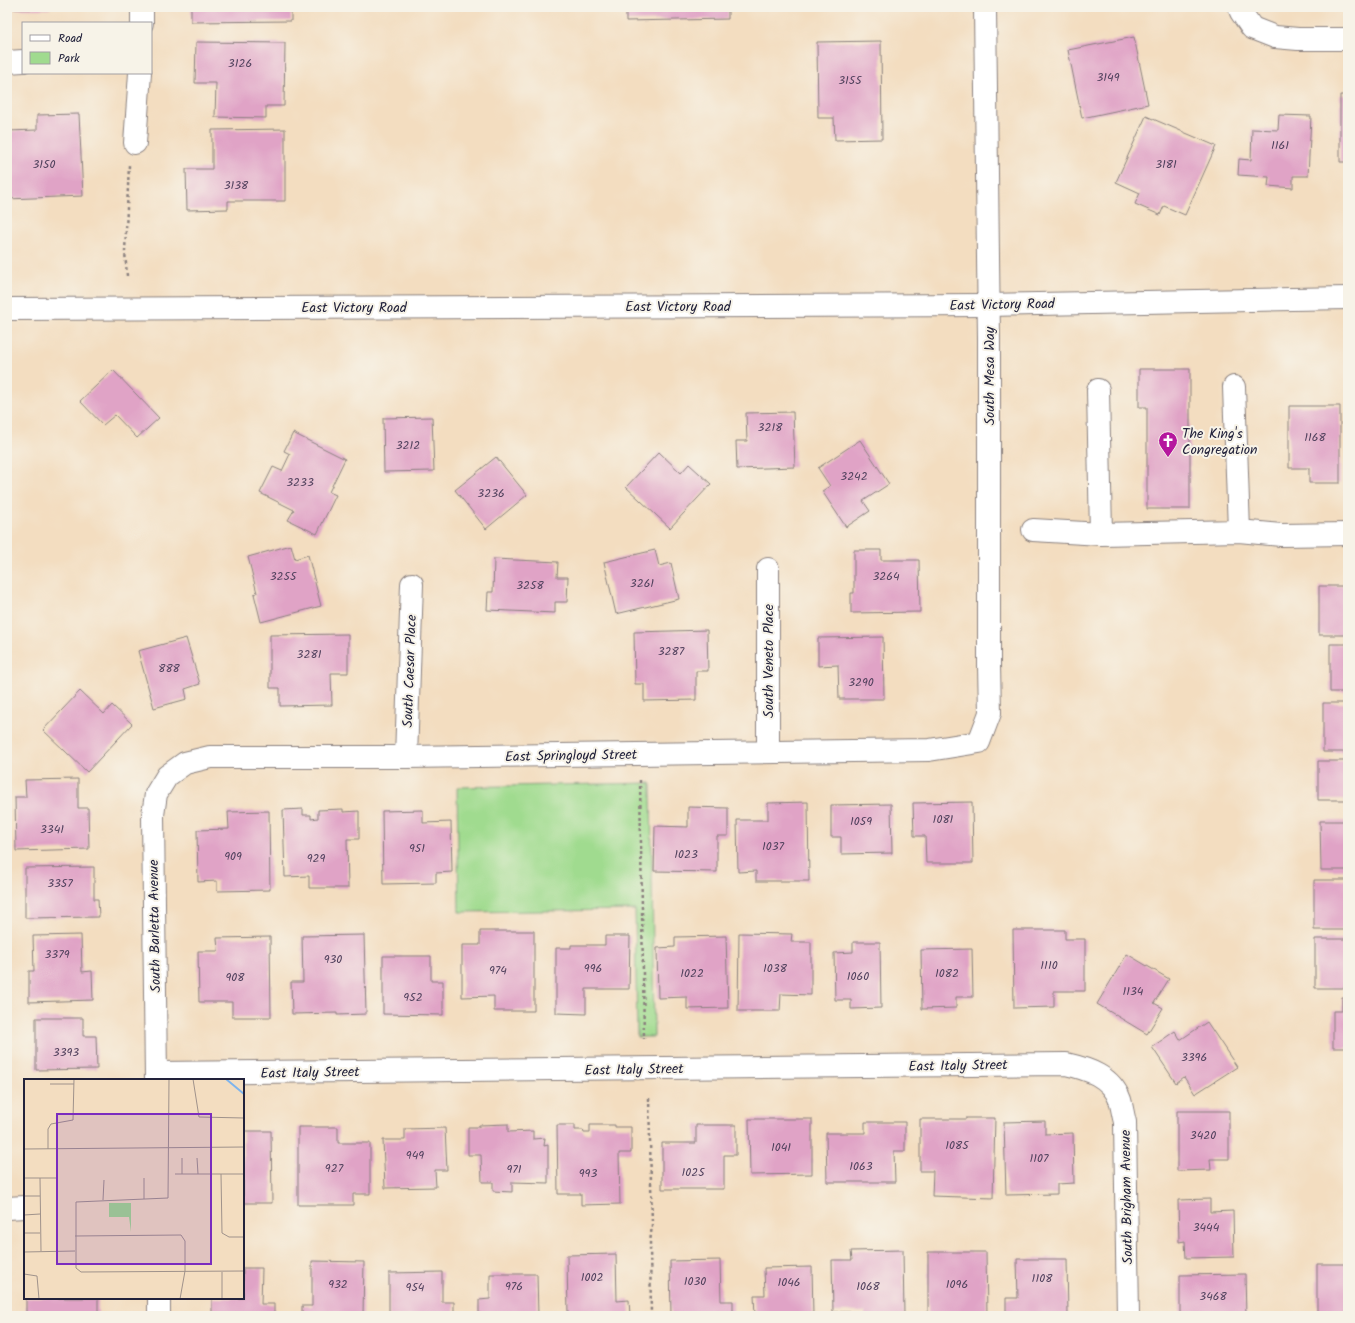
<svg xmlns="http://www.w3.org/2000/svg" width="1355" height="1323" font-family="Kalam,sans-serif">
	<rect width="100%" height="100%" fill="#f7f3e8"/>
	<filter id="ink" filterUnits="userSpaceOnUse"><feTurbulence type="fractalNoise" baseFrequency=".025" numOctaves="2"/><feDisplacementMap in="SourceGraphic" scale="8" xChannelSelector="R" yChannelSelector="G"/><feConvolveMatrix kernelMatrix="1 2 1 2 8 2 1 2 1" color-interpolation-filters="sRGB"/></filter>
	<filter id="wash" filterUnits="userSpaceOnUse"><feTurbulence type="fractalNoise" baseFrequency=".012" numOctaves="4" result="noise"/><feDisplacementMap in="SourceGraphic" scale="16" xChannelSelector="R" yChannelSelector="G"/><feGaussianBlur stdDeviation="0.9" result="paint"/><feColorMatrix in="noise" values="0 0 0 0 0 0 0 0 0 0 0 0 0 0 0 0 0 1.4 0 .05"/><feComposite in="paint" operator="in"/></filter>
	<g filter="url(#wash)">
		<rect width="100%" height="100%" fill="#f3ddc0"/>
		<path fill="#a0db8f" stroke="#617e65" d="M651 783 654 1037H637L635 910 459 912 457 787Z"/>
		<g id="blocks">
			<path fill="#e0a3c6" d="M14 7H50V9H14Z
				M191 7H291V21L191 22Z
				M626 7H728V19L626 21Z
				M1134 37 1148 104 1082 118 1068 50Z
				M881 41 882 139 835 140 834 118H818L817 42Z
				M196 42 285 43 284 106H266V118L215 117 216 83H195Z
				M1340 95H1348V162H1340Z
				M79 114 83 196 7 199V131L37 130V115Z
				M1279 115 1311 116 1308 176H1293V188L1268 186 1269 177 1238 175 1239 159 1251 160 1252 129 1278 130Z
				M1146 116 1216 146 1185 215 1164 206 1160 215 1135 204 1140 193 1116 182Z
				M285 129V201H228V209L187 210 186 169H212V130Z
				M1139 369H1190V509H1147V407H1139Z
				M113 370 159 418 137 438 115 415 103 425 80 401Z
				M1289 406H1340V483H1309V468H1289Z
				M793 412 795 467 737 469 736 441H747L746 413Z
				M432 417 434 471 384 472 383 418Z
				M293 433 345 459 329 492 336 495 317 534 288 520 294 510 260 493 273 467 282 471 290 454 284 451Z
				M860 440 889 484 863 501 870 511 846 527 822 491 830 486 818 468Z
				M659 452 681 473 689 464 711 484 670 528 626 487Z
				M496 457 527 495 486 529 455 490Z
				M291 545 295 559 308 555 321 606 261 622 254 594 257 593 248 557Z
				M655 550 659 566 671 563 679 599 616 614 604 562Z
				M854 550H881V560H919L920 612 851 613V593H854Z
				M494 559 558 562 557 577H568L567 602H555V613L487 610 488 592H493Z
				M1319 586H1348V635H1319Z
				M707 630 708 671H696V700L644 701V684H635L634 632Z
				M348 634V673H331L332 705 280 706V688H270V635Z
				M883 637 884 699H839L838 665 818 666V638Z
				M186 638 200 684 185 689 187 699 154 708 138 651Z
				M1330 644H1348V692H1330Z
				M80 691 104 714 112 705 132 724 87 772 43 730Z
				M1323 703H1348V752H1323Z
				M1318 761H1348V800H1318Z
				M78 779V808H88L89 849 16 851 15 797H26L25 780Z
				M808 802 809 881H756V871L738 872 737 820H768V803Z
				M972 802 973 863H926L925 836H914L913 803Z
				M891 804 892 853 841 854V837H831V805Z
				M688 807 728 808V836H717V872L654 871 655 826 688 827Z
				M303 809V815H311V819L318 818V810L343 809V812L359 811V839H347L348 888H309V876L285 877 283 810Z
				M423 810V823L451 822 452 872 436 873V883L383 884 382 811Z
				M269 811 270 890 217 891V881L198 882 197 830 229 829 228 812Z
				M1320 821H1348V870H1321Z
				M94 867V899H98L99 917 25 918V868Z
				M1314 880H1348V930H1314Z
				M1013 930H1065V939H1085V991H1054V1007L1014 1008Z
				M480 931H534V1011H494V996L462 997V945H480Z
				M739 933 792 934 791 942H811V995L781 994 780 1011H738Z
				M81 935 82 972 92 971 93 1000 29 1002V971H34L33 936Z
				M364 935 366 1014 337 1015V1013L292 1014 291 982H303L302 936Z
				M605 936H630L629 989H586V1014L556 1013V948H571V945H605Z
				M726 936 728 1008 687 1009V997L658 998 657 948 675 947V937Z
				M270 937 271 1017H232V1002H199L198 951H218L217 938Z
				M1315 939H1348V988H1315Z
				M853 942H880L881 1008 851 1009V1000H835L834 953 853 952Z
				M972 949 973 997H956V1008L922 1009 921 950Z
				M1127 954 1169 979 1154 1003 1163 1008 1147 1034 1097 1004Z
				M383 956H431V981H443V1015L383 1014Z
				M1342 997H1348V1048H1333V1011H1342Z
				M36 1018H83V1036H96L97 1069 36 1070Z
				M1207 1022 1237 1067 1195 1094 1184 1077 1176 1083 1152 1047 1175 1031 1180 1040Z
				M1177 1111H1229V1159H1210L1211 1170 1177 1171Z
				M966 1118H995L993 1198 932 1196 933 1171H920V1119H966Z
				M749 1119H812V1174L750 1175Z
				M1045 1121V1134L1073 1133 1074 1183 1057 1184V1194L1006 1195 1004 1122Z
				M865 1122H905V1151H894L895 1182H827L826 1133H865Z
				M508 1124V1132L533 1131V1139L545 1138 544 1146 548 1145V1183L512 1182V1192L493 1191V1182H482L481 1155H468V1127H479V1125Z
				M557 1125H575V1130H583L584 1133H590V1125H615V1127H631V1153H619L620 1204 581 1205V1194H558Z
				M696 1125H736V1155H724V1189H662V1143H696Z
				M298 1127H338V1143H370V1194H353V1205H298Z
				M445 1128 447 1170H435L436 1187 385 1188 383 1140H405V1129Z
				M243 1131H271L272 1203H243Z
				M1210 1199V1212L1233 1211 1234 1257 1186 1258 1185 1241 1179 1242 1178 1200Z
				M903 1250 904 1316H865V1312H833L832 1260H852L851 1251Z
				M928 1252H986L987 1316H928Z
				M616 1254 617 1301 629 1300 630 1316H568L567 1255Z
				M1017 1259H1067L1068 1316H1006V1298H1018Z
				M720 1260 721 1301H733V1316H671L670 1261Z
				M312 1261 364 1262 363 1316H302V1306H312Z
				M1317 1264H1348V1316H1317Z
				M812 1267 813 1316H755L754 1295H765L764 1268Z
				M243 1268H262L261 1304H274V1316H212V1298H243Z
				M442 1272V1302H454V1316H389V1273Z
				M490 1274H537L538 1316H479V1300L490 1299Z
				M1245 1274 1246 1316H1180V1275Z
				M26 1298H98V1316H26Z"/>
		</g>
	</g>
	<g filter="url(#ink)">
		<use href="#blocks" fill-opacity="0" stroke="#8a807e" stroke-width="1"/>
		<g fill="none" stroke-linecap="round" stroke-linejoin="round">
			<g stroke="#8a807e" stroke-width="24">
				<path id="minor" d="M1239 7 1241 12 1252 28 1275 37 1298 39H1348
					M142 23V7
					M7 62 23 61
					M135 143 140 73
					M1234 387 1239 531
					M1098 390 1101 534
					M1033 530 1101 534 1239 531 1281 535 1348 534
					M768 569V752
					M406 757 412 584
					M156 1073 1066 1064C1088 1069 1111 1076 1120 1100 1122 1107 1123 1115 1125 1122L1128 1316
					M156 1080 153 815 156 794 167 776 185 763 210 757H406L929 750 979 742 990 713 989 665V340L985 7
					M7 1208 25 1207
					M159 1298V1316"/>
			</g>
			<g stroke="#8a807e" stroke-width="24">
				<path id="major" d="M7 309 989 305 1348 298"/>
			</g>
			<path stroke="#8a807e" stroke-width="2.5" stroke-dasharray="3 3" stroke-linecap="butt" d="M127 276 125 252 129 165
				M640 780 644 1039
				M649 1098 652 1225 650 1243 651 1316"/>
			<use href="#minor" stroke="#fff" stroke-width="22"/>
			<use href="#major" stroke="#fff" stroke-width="22"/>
		</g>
	</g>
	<defs>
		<g id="church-pin" transform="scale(1)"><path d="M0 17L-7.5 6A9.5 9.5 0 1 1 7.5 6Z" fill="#b5179e" stroke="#f7f3e8"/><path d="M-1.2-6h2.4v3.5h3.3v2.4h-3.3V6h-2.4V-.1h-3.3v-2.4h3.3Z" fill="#fff"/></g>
	</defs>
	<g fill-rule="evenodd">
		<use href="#church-pin" x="1168" y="441"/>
	</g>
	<g text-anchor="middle" stroke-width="4" stroke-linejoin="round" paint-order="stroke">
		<g font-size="12" fill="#52425e">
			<text x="240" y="67">3126</text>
			<text x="1108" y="81">3149</text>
			<text x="850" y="84">3155</text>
			<text x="1280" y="149">1161</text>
			<text x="44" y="168">3150</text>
			<text x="1166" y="168">3181</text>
			<text x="236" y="189">3138</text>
			<text x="770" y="431">3218</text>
			<text x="1315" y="441">1168</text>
			<text x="408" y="449">3212</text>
			<text x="854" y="480">3242</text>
			<text x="300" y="486">3233</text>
			<text x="491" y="497">3236</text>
			<text x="283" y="580">3255</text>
			<text x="886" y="580">3264</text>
			<text x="642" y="587">3261</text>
			<text x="530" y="589">3258</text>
			<text x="671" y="655">3287</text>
			<text x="309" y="658">3281</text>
			<text x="169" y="672">888</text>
			<text x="861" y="686">3290</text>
			<text x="943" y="823">1081</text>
			<text x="861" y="825">1059</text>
			<text x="52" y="833">3341</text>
			<text x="773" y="850">1037</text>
			<text x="417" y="852">951</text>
			<text x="686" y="858">1023</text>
			<text x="233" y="860">909</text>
			<text x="316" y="862">929</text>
			<text x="60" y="887">3357</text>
			<text x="57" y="958">3379</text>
			<text x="333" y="963">930</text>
			<text x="1049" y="969">1110</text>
			<text x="593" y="972">996</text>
			<text x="775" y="972">1038</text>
			<text x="498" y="974">974</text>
			<text x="692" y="977">1022</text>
			<text x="947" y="977">1082</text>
			<text x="858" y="980">1060</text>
			<text x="235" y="981">908</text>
			<text x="1133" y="995">1134</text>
			<text x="413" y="1001">952</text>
			<text x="66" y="1056">3393</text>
			<text x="1194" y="1061">3396</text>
			<text x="1203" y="1139">3420</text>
			<text x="957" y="1149">1085</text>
			<text x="781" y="1151">1041</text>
			<text x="415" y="1159">949</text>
			<text x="1039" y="1162">1107</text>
			<text x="861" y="1170">1063</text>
			<text x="334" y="1172">927</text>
			<text x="514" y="1173">971</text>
			<text x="693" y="1176">1025</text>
			<text x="588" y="1177">993</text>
			<text x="1206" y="1231">3444</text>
			<text x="592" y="1281">1002</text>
			<text x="1042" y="1282">1108</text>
			<text x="695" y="1285">1030</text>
			<text x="789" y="1286">1046</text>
			<text x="338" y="1288">932</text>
			<text x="957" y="1288">1096</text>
			<text x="514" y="1290">976</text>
			<text x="868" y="1290">1068</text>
			<text x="415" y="1291">954</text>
			<text x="1213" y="1300">3468</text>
		</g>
		<g font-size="14" fill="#22223b" stroke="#f7f3e8">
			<text transform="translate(1002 304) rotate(-1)" y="5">East Victory Road</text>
			<text x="678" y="311">East Victory Road</text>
			<text x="354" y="312">East Victory Road</text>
			<text transform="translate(989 376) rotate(-90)" y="5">South Mesa Way</text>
			<text transform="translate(768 661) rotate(-90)" y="5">South Veneto Place</text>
			<text transform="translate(409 671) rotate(-88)" y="5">South Caesar Place</text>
			<text transform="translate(571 755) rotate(-1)" y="5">East Springloyd Street</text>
			<text transform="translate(154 926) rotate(-91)" y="5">South Barletta Avenue</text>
			<text transform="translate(958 1065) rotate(-1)" y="5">East Italy Street</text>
			<text transform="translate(634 1069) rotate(-1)" y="5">East Italy Street</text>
			<text transform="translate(310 1072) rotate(-1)" y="5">East Italy Street</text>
			<text transform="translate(1126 1197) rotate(-91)" y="5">South Brigham Avenue</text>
		</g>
		<g font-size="14" fill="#22223b" stroke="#f7f3e8" text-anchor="start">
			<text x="1182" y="438">The King's<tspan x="1182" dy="16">Congregation</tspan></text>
		</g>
	</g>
	<g transform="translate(24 1079)">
		<rect width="220" height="220" fill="#f3ddc0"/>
		<path d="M85 124H107V153L105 138H85Z" fill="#a0db8f"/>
		<path fill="none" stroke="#7eb4ed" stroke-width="2" d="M202 0 220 15"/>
		<path fill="none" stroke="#9f928b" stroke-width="1" d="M145 0 144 119 52 123V189L57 193 220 192M169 0 175 38 220 39M26 5H50M0 70 220 68M24 70V50L27 45 49 41 50 0M158 79V95M173 79 174 95M151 95H220M197 95 198 154 205 158H220M0 99H32M16 99 17 172M120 99V120M0 117H16M79 121 80 101M0 136 16 135M0 154H16M51 157 157 156 161 162V192L156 220M0 173 51 172M198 193V220M0 195 13 197 15 220"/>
		<path fill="#7b2cbf" fill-opacity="0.15" stroke="#7b2cbf" stroke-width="2" d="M33 35H187V185H33Z"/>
		<rect width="220" height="220" fill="none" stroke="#22223b" stroke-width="2"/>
	</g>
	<rect width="1355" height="1323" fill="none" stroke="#f7f3e8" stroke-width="24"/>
	<rect x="22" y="22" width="130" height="52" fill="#f7f3e8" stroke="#a29fa3"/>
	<rect x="30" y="35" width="20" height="6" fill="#ffffff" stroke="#a29fa3"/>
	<text x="58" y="42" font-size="12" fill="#22223b">Road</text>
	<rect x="30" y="52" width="20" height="12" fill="#a0db8f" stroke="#a29fa3"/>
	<text x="58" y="62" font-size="12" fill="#22223b">Park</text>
</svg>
